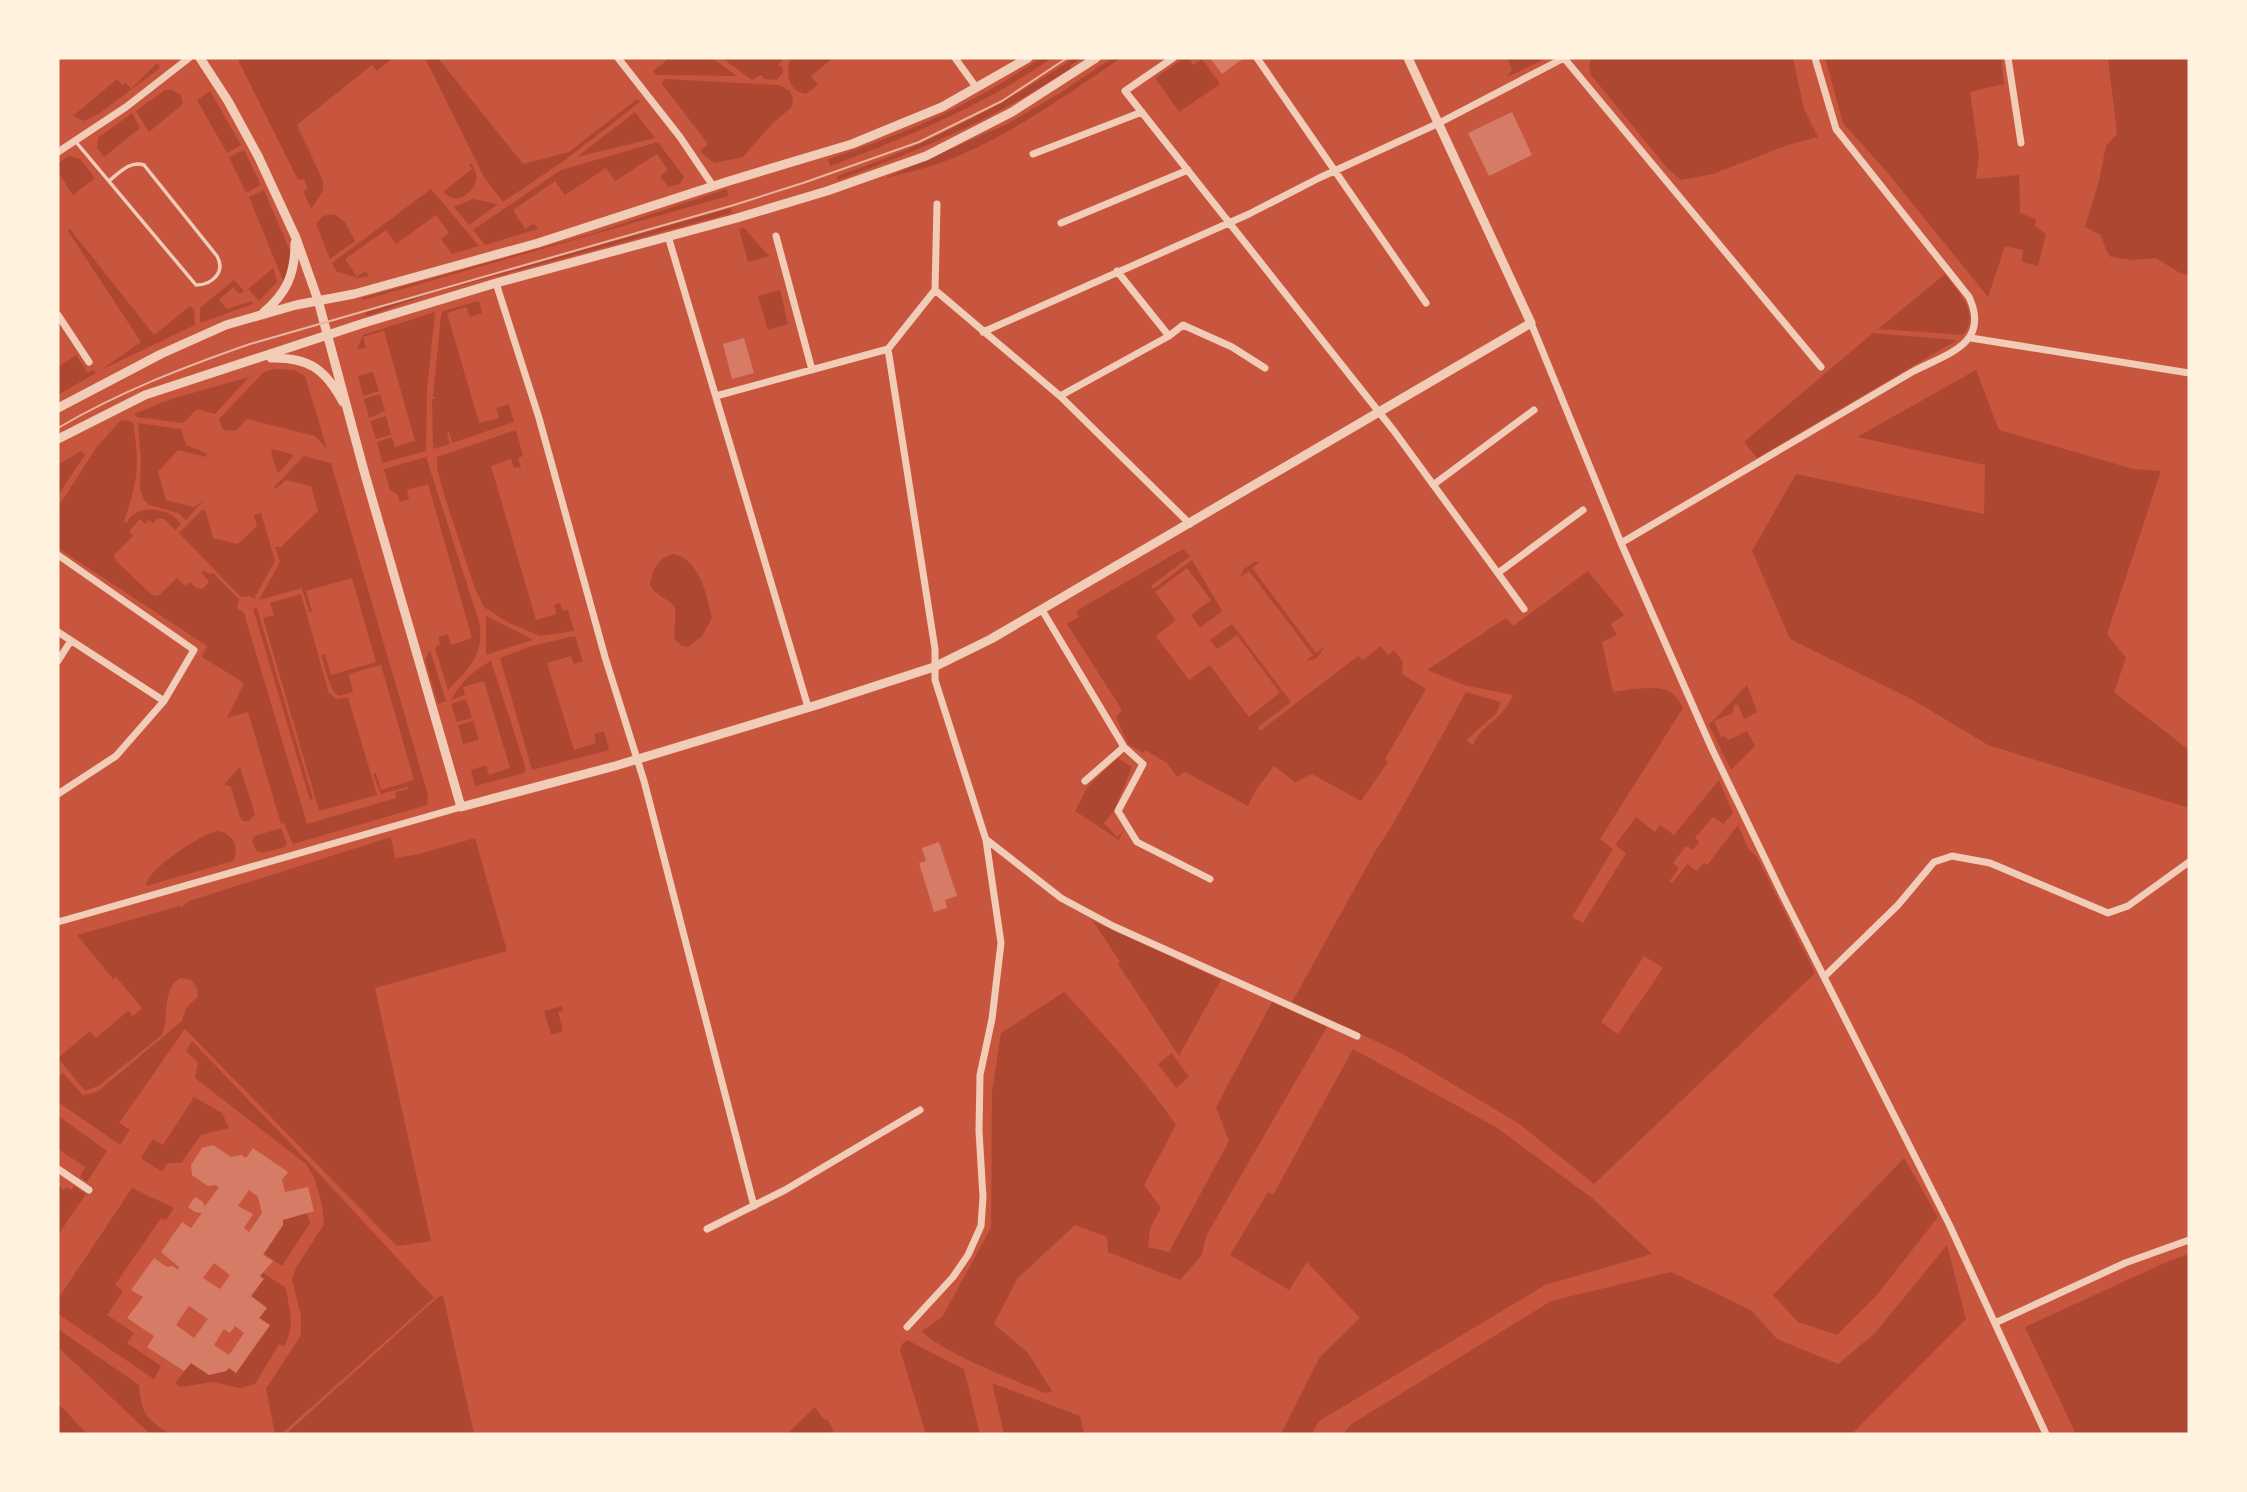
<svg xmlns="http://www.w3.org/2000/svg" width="2247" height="1492" font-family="Montserrat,sans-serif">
	<rect width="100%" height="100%" fill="#c8553d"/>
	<path fill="#ae4732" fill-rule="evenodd" d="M237 58H393L377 71 372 65 297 125 323 181V191L311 209 303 191 308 189 304 179 298 180Z
		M425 58H438L523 164 569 152 637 99 640 102 565 160 503 202 484 177Z
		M664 58H712L737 76 656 75 653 71 666 61Z
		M722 58H782L783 59 778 65 782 67 783 73 777 80 764 79 761 75 752 80Z
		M790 58H833L811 76 818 85 806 94C787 90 786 74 790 58Z
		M1040 58H1052C984 105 908 137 830 166L828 159C903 135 976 103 1040 58Z
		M1074 58H1082L1070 66 1071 68C998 117 920 151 838 180L837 176C922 148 999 107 1074 58Z
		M1112 58H1121C1066 95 1010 136 948 160 927 168 906 173 885 178L1009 123 1060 93Z
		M1184 58H1188L1193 65 1202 59 1220 84 1179 112 1155 78Z
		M1507 58H1547L1507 77 1512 70Z
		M1592 58H1793L1804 109 1818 137 1788 145 1713 174 1681 180 1668 169 1591 75 1589 65Z
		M1825 58H2001L2004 84 1970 92 1979 154 1976 179 2019 175 2020 213 2036 219 2035 226 2046 234 2038 266 2022 262 2023 250 2005 246 1988 297 1887 172 1843 123Z
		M2108 58H2189V275L2180 273 2156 258 2134 260 2111 257 2106 250 2101 235 2085 227 2099 181 2106 146 2117 134Z
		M157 63 160 68 100 113 84 121 73 116 117 79 122 85 126 83 131 89Z
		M664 79 778 85 789 90 793 98 792 107 772 124 743 157 714 163 702 153 701 150 708 144 662 84Z
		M165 90H172L181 95 183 104 149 132 136 111Z
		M210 91 241 145 227 153 197 100Z
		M635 112 655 138 577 157Z
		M132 113 140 128 104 157 97 148 98 138Z
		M658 142 684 177 680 184 668 187 660 176 668 170 657 154 615 181 606 168 565 195 555 181 513 210 525 229 534 223 538 229 485 245 473 230 561 170Z
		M244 150 261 185 246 193 229 157Z
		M69 156 80 159 95 178 73 195 58 172V163Z
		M472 163 477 177C474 194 457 206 443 192L472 169 469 165Z
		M431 189 479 246 452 254 441 239 449 233 436 215 396 244 386 230 345 259 357 277 365 271 369 276 358 278 336 271 332 263Z
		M727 189 728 196 363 300 362 298 594 233Z
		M264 190 291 253 284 283 249 197Z
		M473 199 498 204 469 225 454 207Z
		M731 208 732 213 429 294 367 316 365 312Z
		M334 214 345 222 355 241 330 259 316 224 323 216Z
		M744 228 769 256 748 262 739 229Z
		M70 229 154 335 190 306 194 310 195 325 101 370 141 342 68 231Z
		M273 268 277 282 259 301 248 289Z
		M1945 274C1958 292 1981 313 1963 335L1878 329Z
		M234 280 244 291 240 294 233 287 219 300 227 309 252 301 253 304 200 323V308Z
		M780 290 788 324 768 330 758 296Z
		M479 301 482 313 470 317 466 307 447 313 479 423 499 418 496 408 509 404 514 422 452 443 449 432 447 433 450 444 433 449 432 399H436L433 396 441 316 443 311Z
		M435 312 427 390 426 451 382 463 377 442 392 437 395 447 415 441 384 331 363 337 366 348 357 349 363 335Z
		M1873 333 1957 340 1757 458 1744 442Z
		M76 355 88 373 93 370 96 373 58 395V367Z
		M274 369 294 370 305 376 327 449 315 436 247 419 235 431 223 430 219 419 264 372Z
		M1976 370 1999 430 2133 469 2161 471 2107 634 2126 658 2114 692 2189 750V808L1988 745 1913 700 1790 639 1752 551 1796 474 1984 514 1985 465 1857 437Z
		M373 372 379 391 363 396 358 376Z
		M249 377 215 414 197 409 183 423 137 417 134 414 171 399Z
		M380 394 385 411 369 418 364 399Z
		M386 416 391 435 376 439 370 421Z
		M126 420 133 422C140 466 138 480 124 521L127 523C133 506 160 507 173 516 176 518 178 521 181 524L175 530 164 519 158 518 153 523 149 520 145 524 140 519 129 531 133 536 114 555 116 561 152 595 158 596 177 578 185 586 190 582 195 587 202 589 209 582 201 572 204 570 209 574 213 573 239 599 237 608 244 613 307 824 396 798 395 792 408 789 407 787 381 794 373 774 376 773 381 790 414 780 381 665 349 674 353 692 338 696C328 687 326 670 321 655L325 654 331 675 376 662 352 578 306 591 312 611 309 612 302 588 259 600 280 562 275 547H281L318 511 311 486 286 480 276 489 274 487 304 456 331 463 428 795 427 805 293 844 284 823 281 824 248 712 227 718 244 683 202 657 207 646 58 548V507L96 448 120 421Z
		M138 423 181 429 186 445 206 453 207 457 178 450 158 472 166 500 194 507 204 500 186 520 178 513 149 505 144 500 140 488 141 461Z
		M516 430 523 456 518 458 521 467 514 468 511 459 491 466 536 620 556 614 554 605 560 603 563 611 568 610 574 631 540 636 507 622 484 607 475 589 443 491 437 468V457Z
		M273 449 294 455 280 472 277 471 271 453Z
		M81 451 85 455 58 495V465Z
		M426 457 480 625C483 656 469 669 448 690L435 648 440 644 438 637 448 634 451 645 472 638 428 484 407 490 409 499 400 502 397 494 390 490 384 469Z
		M203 509 206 512 213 538 238 544 257 526 254 515 261 513 275 561 254 599 249 596 241 597 179 533Z
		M1183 549 1190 556 1151 586 1153 589 1192 560 1222 611 1200 628 1191 615 1211 600 1187 568 1155 592 1176 620 1156 636 1189 680 1210 665 1249 717 1280 693 1237 635 1217 649 1210 640 1232 624 1291 702 1258 727 1260 731 1358 656 1363 660 1381 646 1388 655 1394 650 1403 662 1402 674 1426 689 1385 759 1388 762 1361 801 1312 774 1295 782 1274 766 1256 790 1248 806 1185 772 1177 777 1167 763 1145 750 1143 753 1128 744 1116 717 1122 710 1067 624 1079 617 1076 611Z
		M673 554C700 559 707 597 712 618L702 636 688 647 682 646 675 640C673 629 677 619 675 609 674 600 655 597 650 585 652 570 658 558 673 554Z
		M1254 562H1260L1252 568 1316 653 1325 646 1317 658 1305 662 1313 655 1249 571 1240 577 1243 570Z
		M1588 571 1624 615 1611 624 1617 635 1602 642 1613 692C1627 690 1662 683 1673 694 1677 697 1680 703 1683 708L1600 839 1613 849 1572 917 1583 923 1626 853 1615 845 1636 817 1655 832 1660 825 1674 835 1719 780 1733 813 1723 824 1713 817 1695 838 1699 842 1693 850 1686 846 1673 863 1679 868 1669 882 1672 883 1687 864 1697 871 1704 863 1707 865 1738 825 1749 850 1757 857 1815 973 1594 1184 1518 1123 1401 1053 1292 1002 1376 850 1393 824 1466 692 1501 702 1497 713 1466 740 1473 745C1482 724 1503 719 1513 695L1464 685 1427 670 1506 618 1513 626ZM1644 956 1663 968 1618 1034 1601 1022Z
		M301 594 329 693 337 699 348 697 377 795 319 811 263 618 274 615 270 603Z
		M257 608 313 799 310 800 253 609Z
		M486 616 532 639V640L486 655Z
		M575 636 583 661 574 664 571 656 547 663 574 750 596 743 594 734 604 731 609 750 532 770 500 658 531 646Z
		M430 650 446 701 438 704 425 660Z
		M491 661 526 769 524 773 475 786 471 770 486 765 489 775 510 768 484 681 463 687 465 695 451 700C460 683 474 670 491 661Z
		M1747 685 1757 712 1744 719 1738 704 1734 706 1733 713 1714 721 1721 737 1725 736 1728 740 1747 731 1755 746 1731 770 1709 725Z
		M466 699 472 718 457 722 451 704Z
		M473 721 479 740 463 744 458 725Z
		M1118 758 1132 767 1114 811 1104 823 1117 837 1123 831 1119 840 1075 811 1088 786Z
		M240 767 255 814 249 821H243L240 817 231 787 227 785 223 786Z
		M281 828 287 843 285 847 262 853 256 850 252 841 255 836Z
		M218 831C233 834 240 846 233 861L146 886C146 870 201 834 218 831Z
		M391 837 395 858 419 854 475 838 507 951 375 988 431 1241 397 1246 185 1029 119 1123 130 1130 120 1145 58 1102V1078L63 1073 83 1095 97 1092 182 1021 186 1008 198 996 197 988 191 980 181 978C161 988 170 1016 162 1035L98 1086 85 1091 58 1058 90 1031 96 1038 128 1011 133 1016 142 1008 116 977 113 979 77 935 180 906 181 908 189 901Z
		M1093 921 1221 980 1179 1056 1118 964 1120 962Z
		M1064 992C1104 1035 1143 1077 1176 1125L1144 1185 1161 1208 1150 1228 1148 1247 1169 1252 1229 1141 1216 1107 1272 1002 1327 1027 1206 1236 1202 1255 1180 1280 1108 1252 1107 1237 1075 1225 1017 1279 994 1324 1028 1353 1052 1391 1045 1393C1015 1380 942 1353 922 1331L942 1317 991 1228 992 1092 1001 1033Z
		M562 1006 563 1011 558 1012 563 1031 551 1035 544 1011Z
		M192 1041 311 1165 434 1298 281 1434H275L266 1389 301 1335V1316L292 1279 296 1268 324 1224 322 1205 314 1177 306 1164 195 1078 198 1062 186 1051Z
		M1353 1049 1496 1127 1592 1198 1652 1254 1545 1285 1319 1421 1312 1434H1281L1320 1357 1360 1318 1307 1262 1289 1290 1230 1255 1268 1192 1273 1195Z
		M1172 1053 1189 1077 1176 1088 1158 1064Z
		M194 1097 222 1113 229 1128 201 1135 181 1163H168L162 1172 141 1158 153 1139 163 1145Z
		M58 1116 107 1151 87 1182 80 1177 85 1167 58 1149Z
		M1904 1158 1938 1217 1876 1296 1837 1335 1798 1322 1773 1295Z
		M58 1186 64 1190 66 1187 71 1190 74 1186 86 1194 58 1235Z
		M132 1188 174 1208 166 1220 161 1218 115 1285 123 1291 107 1315 134 1333 127 1343 161 1366 154 1379 58 1314V1299Z
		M306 1211 310 1223 282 1266 262 1252 280 1216Z
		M1947 1245 1966 1319 1852 1434H1343L1350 1425 1551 1301 1671 1272 1751 1310 1777 1339 1838 1364 1875 1333Z
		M2189 1254V1434H2076L2025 1327 2162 1264Z
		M253 1266 286 1288C289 1310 296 1326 284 1346L279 1344 255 1384 240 1388 212 1382 181 1387 175 1383 191 1363 209 1375 226 1371 229 1368 236 1373 270 1326 259 1318 266 1309 251 1296Z
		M443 1295 474 1434H286L437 1298Z
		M58 1329 139 1385C142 1416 145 1416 169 1434H150L58 1347Z
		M907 1340 964 1369 980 1434H926L900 1350 902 1344Z
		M992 1383 1080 1416 1084 1434H1004Z
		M61 1406 87 1434H58V1408Z
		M815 1407 824 1420 827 1419 834 1431 824 1434H787Z"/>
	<path fill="#d67c66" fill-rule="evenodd" d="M1210 58H1244L1222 74Z
		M1512 112 1532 155 1489 176 1468 133Z
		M744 338 754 373 732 379 723 344Z
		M939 842 957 896 945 900 947 908 934 912 919 863 926 861 922 848Z
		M213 1145 231 1157 241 1155 246 1158 253 1148 288 1172 282 1180 285 1192 308 1187 314 1211 283 1220V1225L263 1255 273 1261 260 1276 264 1279 251 1296 267 1308 259 1318 270 1325 236 1373 229 1368 226 1371 209 1375 191 1363 184 1371 147 1347 154 1336 127 1318 143 1297 131 1290 154 1258 167 1267 173 1266 178 1270 179 1267 161 1252 182 1222 191 1228 202 1213 195 1212 188 1207 195 1197 202 1201 205 1206 219 1187 215 1185 208 1186 192 1175 191 1165 202 1148ZM249 1190 258 1197 262 1213 249 1232 244 1228 253 1214 238 1206ZM214 1263 230 1275 220 1289 203 1278ZM189 1306 208 1319 194 1338 176 1325ZM235 1326 244 1333 229 1355 214 1345 224 1329 230 1333Z"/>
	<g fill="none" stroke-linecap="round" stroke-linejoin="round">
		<path stroke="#f1ccb7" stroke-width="3.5" d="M76 142 196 285C212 285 226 272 217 256L144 165C130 160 119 173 109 181"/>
		<path stroke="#f1ccb7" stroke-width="7" d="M618 58 680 137 713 186
			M955 58 976 87
			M1173 58 1125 91 1394 431 1524 609
			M1257 58 1426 303
			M1564 58 1821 367
			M2008 58 2021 143
			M58 152 126 107 189 58
			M1033 154 1142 112
			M1061 223 1188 170
			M668 236 808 707
			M776 236 812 370
			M496 283 539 418 605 657 644 781 754 1206
			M935 290 1060 396 1190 524
			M58 315 89 362
			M1531 323 1621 543 1712 749 1783 896 1949 1224 2046 1434
			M983 332 1249 214 1319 178 1439 123 1564 58
			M1169 336 1183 325 1232 347 1265 368
			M1971 338 2189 373
			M716 396 888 349
			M1060 396 1169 336 1117 271
			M1433 485 1534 410
			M1621 543 1912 372C1946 354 1991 344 1969 297L1836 129 1815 58
			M58 555 194 650 164 701 116 756 58 794
			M1498 573 1583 510
			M1042 610 1124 747 1085 781
			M58 632 164 701
			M58 661 70 642
			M1124 747 1143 764 1118 811 1137 842 1210 879
			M987 840 1061 898 1113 926 1357 1036
			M58 922 461 807
			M1825 976 1898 905 1934 862 1952 856 1990 863 2108 913 2128 906 2189 862
			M58 1169 89 1190
			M707 1229 785 1190 920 1110
			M1995 1323 2125 1263 2189 1240
			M907 1327 953 1277 968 1255 981 1226 983 1197 979 1131 980 1075 992 1019 1001 943 986 840 935 680V649L888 349 935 290 937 204"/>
		<path stroke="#f1ccb7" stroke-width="9" d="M200 58 228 101 258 156 296 238 318 300 364 471 461 807 615 766 820 704 934 667 991 639 1531 323 1408 58
			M263 313C287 293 295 274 295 243
			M271 358C309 357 325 369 343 402
			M58 408 161 354 226 325 296 305 354 294 538 243 729 181 852 144 942 107 1028 58
			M58 439 145 395 364 323 496 283 737 218 827 191 926 156 1012 112 1096 58"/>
		<path stroke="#e9b49f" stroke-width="2" d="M58 428C119 392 184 367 250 344L734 205 803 183 919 142 1002 101 1067 58"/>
	</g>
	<rect width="2247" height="1492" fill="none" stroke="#fff3e0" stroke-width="119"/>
</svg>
